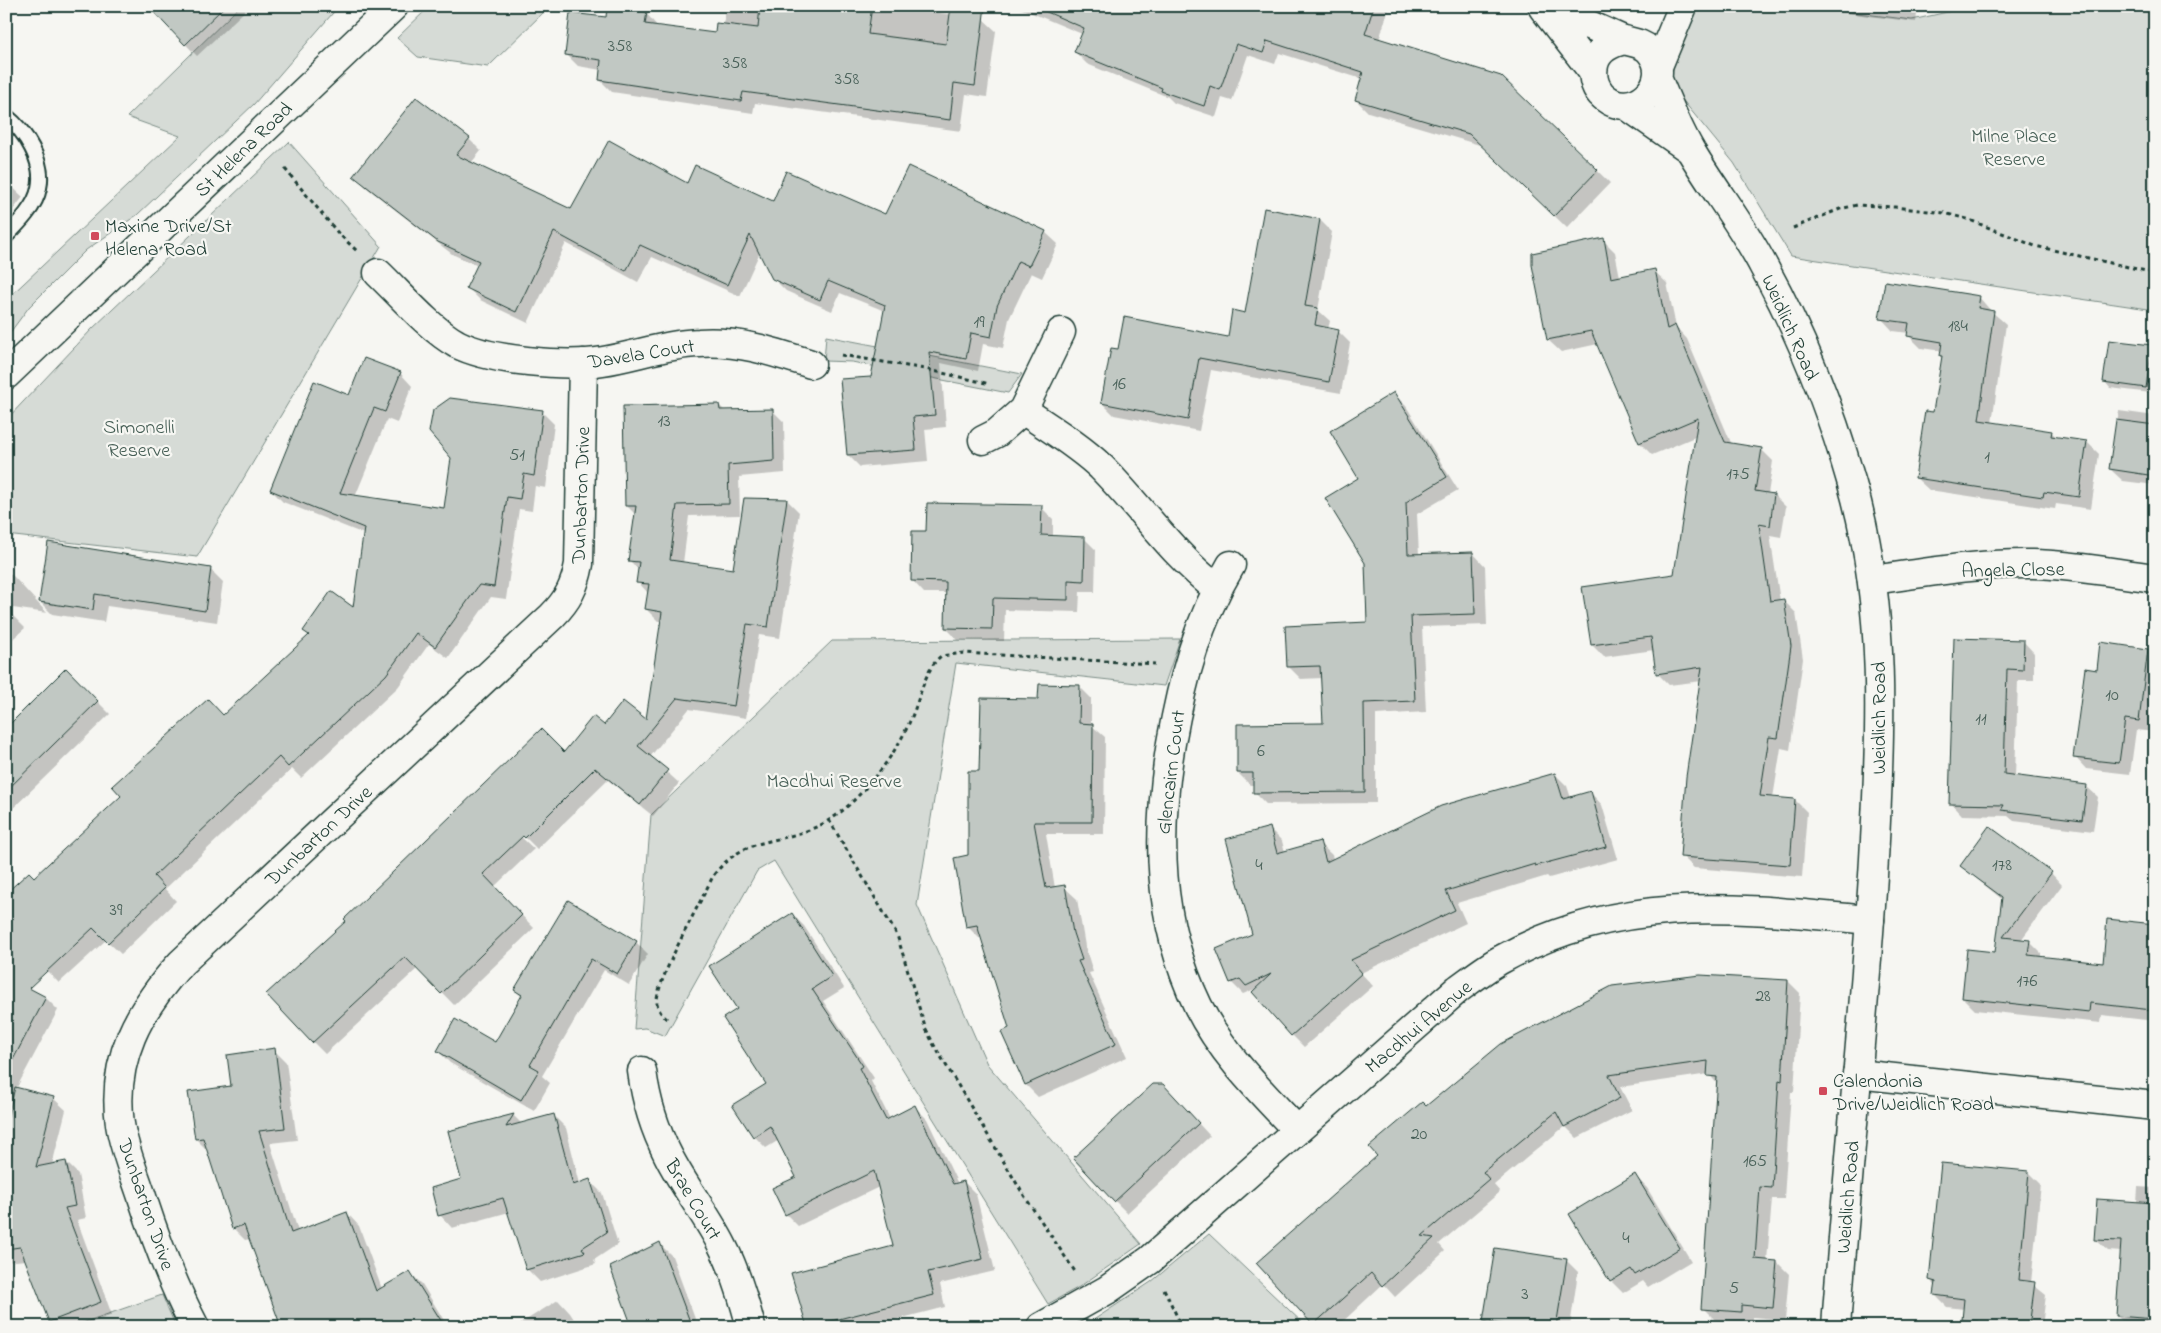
<svg xmlns="http://www.w3.org/2000/svg" width="2161" height="1333" font-family="'Indie Flower',sans-serif">
	<rect width="100%" height="100%" fill="#f6f6f2"/>
	<filter id="ink" filterUnits="userSpaceOnUse"><feTurbulence type="fractalNoise" baseFrequency=".02" numOctaves="2"/><feDisplacementMap in="SourceGraphic" scale="10" xChannelSelector="R" yChannelSelector="G"/><feConvolveMatrix kernelMatrix="1 2 1 2 8 2 1 2 1" color-interpolation-filters="sRGB"/></filter>
	<g filter="url(#ink)">
		<path fill="#d6dbd6" stroke="#7a8c85" d="M240 6H339L254 104 137 215 86 250 29 307 6 338V300L180 136 127 117Z
			M430 6H550L488 67 418 57 397 38Z
			M1700 6H1803L1912 20 1974 6H2155V310L1791 256 1734 163 1676 92 1669 72 1683 29Z
			M289 142 381 246 197 557 6 535V420L92 329Z
			M826 336 1022 374 1008 393 852 362 824 361Z
			M1180 639 1164 686 956 663 917 905 987 1064 1141 1244 1079 1287 1048 1304 774 861 757 871 665 1036 645 1028 634 1029 651 815 832 641Z
			M1209 1234 1307 1327H1092L1089 1323 1151 1282Z
			M162 1295 176 1327H71Z"/>
		<path fill="#0003" d="M149 6H250L197 56Z
			M726 6H926L925 11 983 19 996 31 987 97 966 94 961 131 755 103 753 113 612 92 600 80 601 70 578 66 566 54 607 19 646 13 658 27 716 35 724 25Z
			M1015 6H1387L1389 8 1379 40 1500 77 1610 183 1567 228 1483 146 1368 112 1356 100 1362 79 1279 53 1275 64 1248 55 1232 101 1222 98 1216 117 1174 103 1168 97 1087 64 1075 52 1082 34Z
			M1833 6H1918L1916 22 1838 12Z
			M469 139 481 151 471 163 572 211 687 184 774 202 1045 232 1058 244 1042 278 1031 273 1009 319 1003 348 983 344 978 371 941 363 946 427 925 429 928 461 860 467 848 455 872 378 885 311 840 293 832 311 786 291 773 278 760 252 740 296 652 257 638 282 566 243 528 323 480 300 468 288 478 266 452 254 367 188 355 176Z
			M6 181 23 197 6 219Z
			M1320 220 1332 232 1318 310 1330 321 1328 329 1338 331 1350 343 1341 393 1211 370 1199 431 1114 415 1102 403 1229 338Z
			M1603 240 1615 252 1620 277 1654 271 1667 283 1676 327 1687 339 1732 445 1761 449 1773 461 1768 494 1774 495 1786 507 1781 537 1770 535 1780 601H1784L1796 613 1803 659 1790 750 1781 748 1773 798 1795 800 1807 812 1802 877 1694 868 1682 856 1702 681 1669 685 1657 673 1654 650 1604 657 1592 645 1676 575 1697 436 1652 455 1640 443 1598 344 1561 352 1548 340Z
			M1979 297 1991 311 2006 324 1992 423 2051 432 2058 438 2087 442 2099 454 2091 509 2056 504 2055 509 1929 490 1916 478 1934 414 1943 357 1942 351 1921 348 1909 336V333L1893 331 1881 318Z
			M2151 347 2155 350 2151 393 2110 388 2105 382Z
			M400 373 412 386 397 423 387 419 355 497 445 509 542 412 554 424 546 488 535 486 532 511 519 509 506 599 491 597 448 658 429 644 398 687 301 778 292 769 165 889 176 901 121 954 106 940 59 983 47 971 34 878 224 717 310 636 305 631 354 609 364 534 283 502 271 490 350 396Z
			M1394 394 1406 406 1458 490 1417 514 1419 555 1473 553 1485 566 1487 625 1422 627 1426 712 1376 715V803L1266 804 1254 792V785H1250L1238 773 1324 724 1322 678 1301 679 1289 667 1368 623 1360 478Z
			M719 405 725 411 772 410 784 422 785 473 739 477 740 515 689 516 683 563 734 570 787 500 799 512 780 638 759 635 746 718 689 709 650 757 679 783 653 816 608 780 537 849 521 833 519 835 534 849 494 887 534 928 454 1005 418 968 325 1054 313 1042 564 754 604 727 646 722 662 621H658L646 609 648 593 638 582 639 570 629 560 636 515 626 505Z
			M2119 411 2155 416V485L2123 481 2110 469Z
			M1041 507 1053 519V537L1084 538 1096 550 1095 592H1080L1079 612 1005 610 1004 641 958 640 946 628 947 593H924L912 580 928 533Z
			M210 569 223 582 217 622 107 606 104 622 52 614 40 602Z
			M6 570 14 577 47 613 6 607Z
			M6 609 25 628 6 645Z
			M1955 640 2023 641 2034 653V680H2018L2015 777 2086 786 2098 797 2093 831 2014 821 2008 816 1962 815 1951 803Z
			M2101 644 2148 650 2155 657V732L2136 730 2130 774 2086 769 2075 757 2098 671Z
			M66 670 110 714 6 815V729Z
			M1079 686 1091 698V725L1105 737 1104 834H1046L1055 888 1064 887 1077 899 1085 946 1093 972 1089 973 1127 1057 1038 1097 1026 1085 1003 1032 1011 1029 983 938H979L967 926 970 856 981 772 1040 701Z
			M1555 774 1567 786 1571 798 1590 792 1602 805 1618 859 1549 878 1547 876 1457 903 1466 923 1361 973 1373 986 1304 1047 1292 1035 1257 988 1243 994 1231 982 1254 934 1270 829 1282 841 1285 852 1319 843 1332 855 1333 859Z
			M1961 866 2051 873 2062 885 2021 940 2029 941 2041 953V957L2104 964 2155 925V1021L2102 1015 2101 1023 1975 1010 1963 998 1996 953 2003 900Z
			M568 902 636 942 648 954 629 985 604 970 542 1076 550 1083 534 1111 450 1063 438 1051 496 1043 522 997 515 990Z
			M792 914 804 926 844 988 823 1001 874 1078 871 1081 890 1119 915 1107 927 1119 958 1184 964 1182 976 1194 995 1271 940 1284 945 1307 867 1327H807L793 1274 895 1247 879 1187 798 1226 786 1214 798 1177 779 1140 766 1148 754 1136 768 1084 739 1009Z
			M6 978 46 998 58 1010 16 1089 53 1098 66 1110 52 1165 66 1162 78 1174 86 1218 77 1220 112 1315 80 1327H55L50 1321 26 1260 6 1262Z
			M1788 981 1800 993 1794 1092H1791L1784 1199H1772L1767 1261 1777 1262 1789 1274 1785 1320 1753 1317V1324L1715 1320 1703 1308 1718 1085 1709 1074 1620 1087 1632 1110 1577 1138 1565 1126 1494 1185 1500 1192 1439 1244 1445 1251 1395 1297 1383 1284 1337 1327H1316L1258 1263 1378 1156 1426 1108Z
			M274 1050 286 1062 297 1140 270 1143 298 1231 347 1213 359 1226 382 1289 409 1272 422 1284 448 1327H316L250 1239 245 1240 233 1228 208 1151 196 1139 233 1087Z
			M1175 1098 1210 1136 1127 1213 1115 1201Z
			M513 1115 522 1124 553 1115 566 1128 580 1184 590 1181 602 1193 618 1244 594 1260 596 1264 540 1282 527 1269 509 1212 452 1228 440 1215 462 1180Z
			M2029 1172 2041 1184 2031 1283 2046 1295 2042 1327H1962L1964 1309 1947 1307 1935 1295 1936 1286 1930 1280Z
			M1635 1176 1647 1188 1691 1261 1648 1287 1643 1281 1623 1293 1611 1281Z
			M2138 1187 2155 1188V1327H2128L2117 1316 2121 1252 2108 1251 2095 1239 2137 1203Z
			M660 1244 672 1256 698 1327H633Z
			M1496 1249 1566 1260 1578 1272 1570 1327H1484Z
			M558 1300 570 1313 579 1327H515Z"/>
		<path fill="#c1c8c3" stroke="#1f3d34" d="M148 6H225L185 45Z
			M760 6H872L868 34 946 44 951 6H985L975 86 954 83 950 120 743 92 741 101 599 80 601 60 565 55 570 13 606 17 607 7 647 12 645 24 715 33 716 23 758 28Z
			M1033 6H1374L1365 34 1501 76 1598 170 1554 216 1469 134 1355 100 1363 72 1267 41 1263 53 1236 44 1220 90 1210 86 1204 106 1161 91 1162 88 1074 52 1084 28Z
			M416 97 470 138 456 155 571 209 609 140 687 183 695 165 773 201 786 171 885 214 908 166 1046 231 1029 266 1018 261 997 306 991 337 971 333 966 359 929 352 935 415 913 417 916 450 847 455 840 379 871 377 885 305 828 281 820 300 772 279 750 235 727 285 640 245 626 271 554 232 516 312 466 288 479 261 438 242 353 176Z
			M1264 208 1320 219 1305 306 1318 308 1315 325 1339 330 1329 382 1199 358 1188 420 1101 403 1111 348 1118 349 1124 317 1228 337 1232 310 1245 313Z
			M1604 238 1611 278 1655 269 1667 329 1675 325 1725 442 1762 448 1755 491 1774 494 1770 526 1759 524 1770 601 1784 599 1791 646 1778 738 1769 737 1760 796 1795 799 1790 865 1680 857 1686 777 1702 667 1656 674 1651 637 1591 645 1582 587 1674 574 1698 418 1639 443 1591 331 1547 340 1532 265V253Z
			M1885 281 1980 296 1978 308 1994 311 1979 420 2052 431 2051 436 2087 441 2079 497 2044 492 2043 497 1915 478 1925 411 1933 412 1942 356H1940L1942 342 1907 336 1909 323 1879 319Z
			M2109 340 2152 345 2146 388 2103 382Z
			M364 358 401 372 385 412 374 408 340 493 444 508 451 458 429 432 433 410 450 398 543 410 534 476 524 474 520 499 507 497 494 587 479 585 435 647 416 633 386 675 288 767 279 757 154 876 165 888 108 943 93 928 29 988 46 997 6 1073V893L29 872 34 877 121 796 112 786 208 699 223 715 309 635 303 631 331 591 353 607 364 528 270 490 314 381 349 395Z
			M1394 392 1447 477 1406 502 1408 554 1473 552 1475 614 1411 616 1415 701 1364 703 1365 792 1253 793V773H1237V724L1323 723 1320 666 1287 667 1285 626 1367 622 1365 563 1325 498 1358 478 1330 431Z
			M719 404 720 410 773 409 774 461 728 465 729 504 677 505 670 560 733 569 744 498 787 499 768 627 747 624 734 706 677 698 638 746 668 770 640 805 595 768 525 838 523 836 483 874 522 915 441 994 405 957 312 1043 266 994 346 921 344 919 395 870 541 729 564 752 593 716 604 725 623 701 646 719 662 612 645 609 649 584 636 583 639 562 628 561 636 506H625L623 406Z
			M2116 420 2155 425V476L2109 469Z
			M927 503 1042 505 1041 535 1085 537 1084 581 1068 580V600L993 598 992 629 945 628 946 582 911 581 912 531H926Z
			M48 542 211 568 205 611 95 594 93 610 39 602Z
			M1954 638 2024 640 2023 670 2007 669 2004 774 2087 785 2082 820 2001 810 2004 805 1949 804Z
			M2100 642 2148 649 2139 721 2125 719 2119 763 2073 758 2085 668 2097 670Z
			M66 668 98 701 6 791V728Z
			M1039 684 1080 685 1079 723 1093 724 1092 822H1034L1046 888 1065 885 1073 933 1082 960 1078 961 1116 1044 1025 1085 1001 1032 1009 1028 977 925 966 927 954 858 968 855V771H979L981 698 1038 699Z
			M1555 773 1563 799 1591 791 1606 847 1535 866V864L1446 891 1455 910 1351 960 1362 973 1291 1036 1252 992 1271 974 1246 986 1240 979 1230 983 1216 949 1252 934 1226 839 1270 827 1277 853 1320 841 1326 862 1441 806Z
			M1989 826 2052 872 2003 937 2030 940 2028 955 2103 963 2107 919 2155 924V1002L2152 1010 2090 1003 2089 1012 1962 998 1967 949 1995 952 2002 897 1960 866Z
			M568 900 637 941 617 974 591 959 530 1065 539 1070 521 1100 437 1051 455 1019 495 1042 522 995 514 990Z
			M792 913 832 976 812 989 863 1066 859 1068 886 1120 915 1105 953 1184 964 1181 983 1259 928 1272 934 1295 807 1327 791 1273 893 1246 874 1171 785 1215 772 1188 796 1177 770 1126 753 1137 732 1105 766 1084 723 1018 737 1009 709 966Z
			M1700 975 1788 980 1782 1081 1779 1080 1772 1188 1760 1187 1755 1259 1777 1261 1773 1308 1741 1305V1312L1701 1309 1717 1077 1707 1076 1708 1061 1609 1075 1620 1098 1564 1127 1556 1112 1483 1172 1489 1179 1422 1236 1434 1238 1382 1286 1371 1273 1313 1325 1256 1263 1377 1156 1369 1147 1422 1102 1426 1106 1501 1044 1612 986Z
			M275 1048 285 1128 259 1131 291 1233 347 1212 376 1291 410 1271 445 1327H281L244 1225 232 1229 203 1138 195 1139 188 1092 231 1086 227 1055Z
			M1153 1084H1163L1199 1123 1114 1202 1073 1158Z
			M15 1087 54 1097 36 1167 66 1161 75 1206 65 1208 101 1302 49 1322 20 1247 6 1249V1125Z
			M514 1114 506 1127 554 1114 573 1185 590 1179 607 1232 582 1248 585 1252 526 1270 503 1198 438 1216 431 1188 461 1179 448 1131Z
			M1941 1163 2029 1171 2019 1280 2035 1282 2029 1327H1977L1978 1321 1962 1320 1964 1299 1934 1295 1936 1282 1929 1280Z
			M1635 1174 1680 1248 1635 1275 1631 1269 1610 1282 1569 1214Z
			M2097 1199 2155 1203V1319L2116 1316 2121 1241 2094 1240Z
			M660 1242 692 1327H632L610 1267Z
			M1495 1248 1567 1259 1556 1327H1518L1483 1321Z"/>
		<g fill="none" stroke-linecap="round" stroke-linejoin="round">
			<g stroke="#1f3d34" stroke-width="18">
				<path id="lane" d="M6 116C25 131 45 162 39 188 36 206 19 223 6 236"/>
			</g>
			<g stroke="#1f3d34" stroke-width="31">
				<path id="street" d="M1658 66 1683 6
					M378 273C400 294 431 330 457 344 491 361 565 367 603 361 635 356 666 344 699 343 738 340 774 352 811 364
					M1023 410 1061 332
					M983 440 997 433 1023 410C1049 428 1078 445 1101 467 1141 507 1172 554 1217 589
					M1231 565C1198 620 1182 680 1171 743 1156 834 1157 921 1198 1006 1222 1054 1261 1092 1297 1130
					M1872 580C1925 573 1979 563 2033 564 2074 565 2114 573 2155 578
					M642 1071C646 1101 654 1128 668 1155 684 1187 707 1215 723 1247 736 1272 744 1300 751 1327
					M1857 1074 2155 1106
					M195 1327C174 1287 157 1243 143 1200 135 1175 124 1150 120 1124 111 1059 139 1009 181 963L552 616C568 600 575 586 579 564L583 363
					M1041 1327 1107 1290 1150 1260 1458 989C1472 979 1487 967 1502 959 1622 892 1740 908 1870 920"/>
			</g>
			<g stroke="#1f3d34" stroke-width="31">
				<path id="secondary" d="M1547 6C1572 17 1596 28 1621 39 1631 43 1641 42 1649 50 1678 82 1630 125 1601 94 1594 86 1592 75 1594 65 1597 50 1610 43 1625 40
					M1543 8 1593 72
					M1658 80C1668 104 1678 129 1691 151 1714 190 1743 226 1764 267 1801 334 1831 410 1852 484 1887 605 1881 735 1874 859 1865 1015 1847 1171 1836 1327
					M1626 105 1689 149
					M6 375 394 6"/>
			</g>
			<path stroke="#1f3d34" stroke-width="3" stroke-dasharray="4 4" stroke-linecap="butt" d="M285 169 338 233 357 251
				M1793 228 1840 209 1857 205 1895 207 1944 213 1967 219 2035 246 2155 273
				M841 355 925 369 990 384
				M829 820 897 935 925 1027 934 1045 1023 1194 1076 1273
				M667 1019C662 1015 658 1010 657 1003 655 982 702 900 713 876 742 838 769 845 809 830 827 823 843 812 856 798 878 776 898 749 910 721 920 700 924 670 941 656L964 653 1155 664
				M1164 1289 1182 1327"/>
			<use href="#lane" stroke="#f6f6f2" stroke-width="14"/>
			<use href="#street" stroke="#f6f6f2" stroke-width="28"/>
			<use href="#secondary" stroke="#f6f6f2" stroke-width="28"/>
		</g>
	</g>
	<g fill="#d1495b" stroke="#f6f6f2" stroke-width="2">
		<rect x="90" y="231" width="10" height="10" rx="2.5"/>
		<rect x="1818" y="1086" width="10" height="10" rx="2.5"/>
	</g>
	<g text-anchor="middle" stroke-width="4.5" stroke-linejoin="round" paint-order="stroke">
		<g font-size="18" fill="#486058">
			<text x="620" y="51">358</text>
			<text x="735" y="68">358</text>
			<text x="847" y="84">358</text>
			<text x="979" y="327">19</text>
			<text x="1958" y="331">184</text>
			<text x="1119" y="389">16</text>
			<text x="664" y="426">13</text>
			<text x="517" y="460">51</text>
			<text x="1987" y="462">1</text>
			<text x="1738" y="479">175</text>
			<text x="2112" y="700">10</text>
			<text x="1981" y="724">11</text>
			<text x="1261" y="756">6</text>
			<text x="1259" y="870">4</text>
			<text x="2002" y="870">178</text>
			<text x="116" y="915">39</text>
			<text x="2027" y="986">176</text>
			<text x="1763" y="1001">28</text>
			<text x="1419" y="1139">20</text>
			<text x="1755" y="1166">165</text>
			<text x="1626" y="1243">4</text>
			<text x="1734" y="1293">5</text>
			<text x="1525" y="1299">3</text>
		</g>
		<g font-size="20" fill="#445d54" stroke="#f6f6f2">
			<text x="2014" y="142">Milne Place<tspan x="2014" dy="23">Reserve</tspan></text>
			<text x="139" y="433">Simonelli<tspan x="139" dy="23">Reserve</tspan></text>
			<text x="834" y="787">Macdhui Reserve</text>
		</g>
		<g font-size="20" fill="#1f3d34" stroke="#f6f6f2">
			<text transform="translate(243 149) rotate(-44)" y="7">St Helena Road</text>
			<text transform="translate(1791 327) rotate(66)" y="7">Weidlich Road</text>
			<text transform="translate(641 353) rotate(-9)" y="7">Davela Court</text>
			<text transform="translate(580 495) rotate(-88)" y="7">Dunbarton Drive</text>
			<text transform="translate(2013 569) rotate(-1)" y="7">Angela Close</text>
			<text transform="translate(1878 718) rotate(-90)" y="7">Weidlich Road</text>
			<text transform="translate(1170 772) rotate(-83)" y="7">Glencairn Court</text>
			<text transform="translate(318 835) rotate(-43)" y="7">Dunbarton Drive</text>
			<text transform="translate(1418 1026) rotate(-40)" y="7">Macdhui Avenue</text>
			<text transform="translate(1847 1197) rotate(-85)" y="7">Weidlich Road</text>
			<text transform="translate(694 1199) rotate(59)" y="7">Brae Court</text>
			<text transform="translate(147 1204) rotate(71)" y="7">Dunbarton Drive</text>
		</g>
		<g font-size="20" fill="#1f3d34" stroke="#f6f6f2" text-anchor="start">
			<text x="105" y="232">Maxine Drive/St<tspan x="105" dy="23">Helena Road</tspan></text>
			<text x="1833" y="1087">Calendonia<tspan x="1833" dy="23">Drive/Weidlich Road</tspan></text>
		</g>
	</g>
	<rect width="2161" height="1333" fill="none" stroke="#f6f6f2" stroke-width="25"/>
	<rect x="12" y="12" width="2136" height="1308" fill="none" stroke="#1f3d34" stroke-width="2" filter="url(#ink)"/>
</svg>
